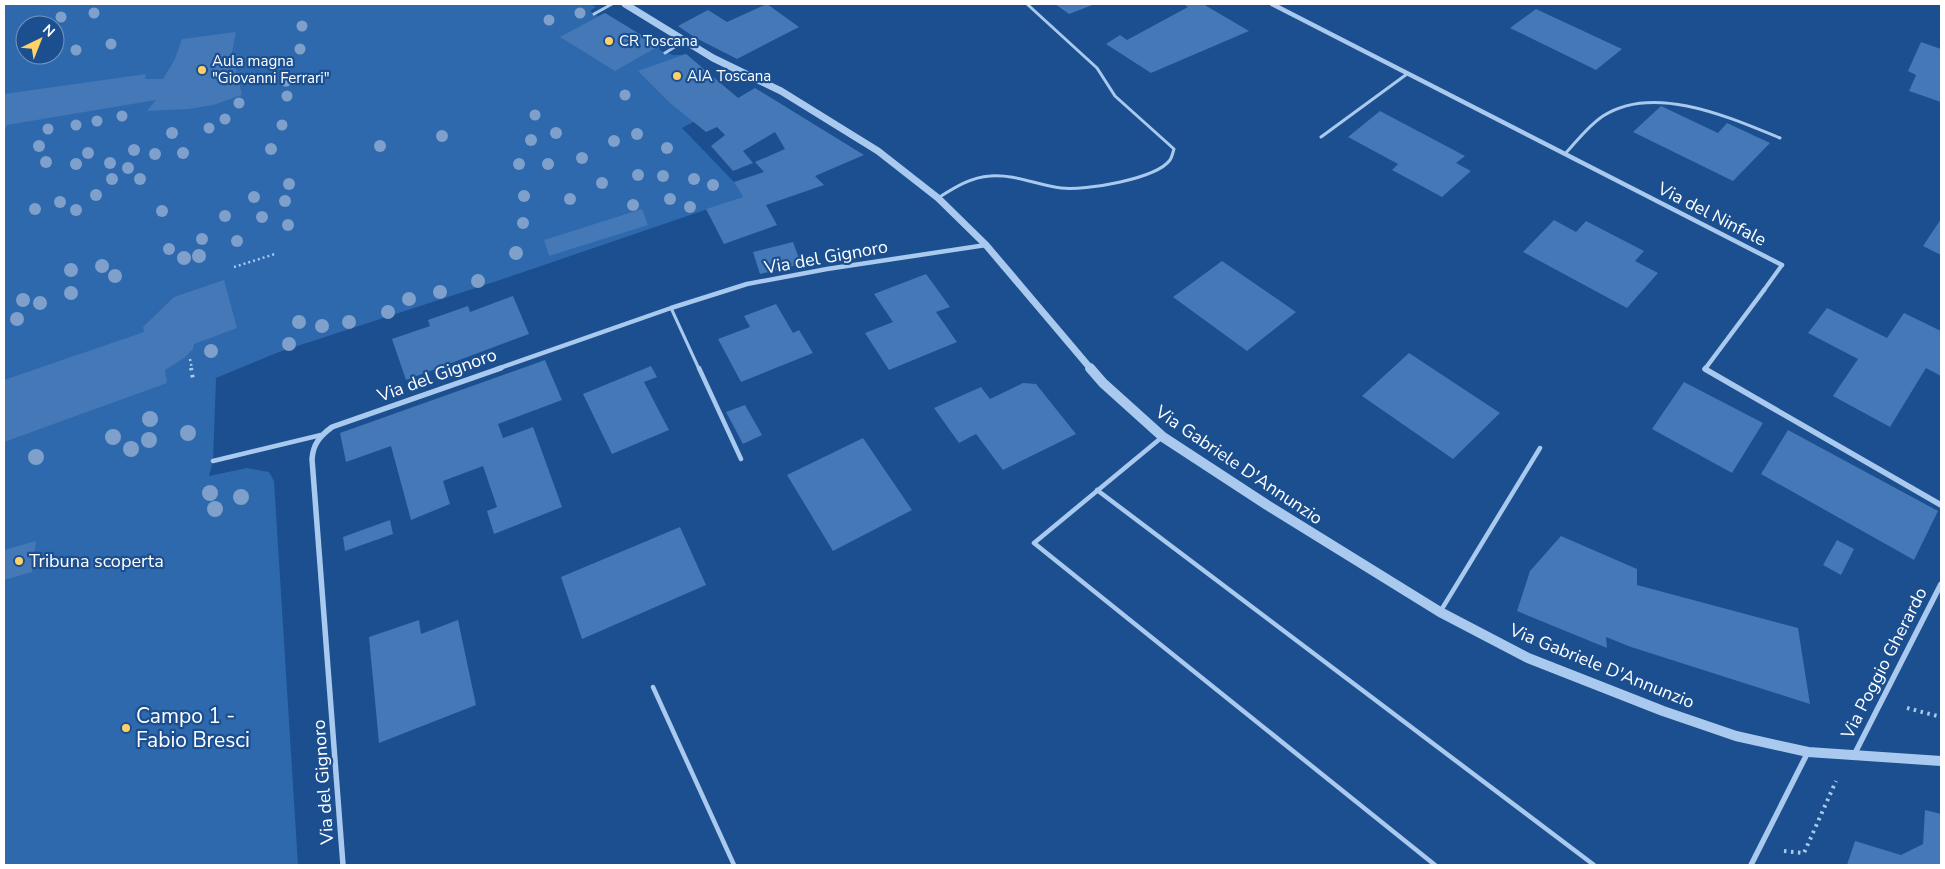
<svg xmlns="http://www.w3.org/2000/svg" width="1945" height="869" font-family="'Nunito Sans',sans-serif">
	<rect width="100%" height="100%" fill="#1b4f8f"/>
	<path fill="#2e69ad" fill-rule="evenodd" d="M4 4H590L596 7 590 11 598 16 605 13 659 46 660 50C670 55 675 56 686 54L738 98 682 128 734 182 743 197 500 280 279 352 216 378 213 461 209 476 247 468 269 472 274 481 298 865H4ZM25 25H55V55H25Z"/>
	<path fill="#4478b7" d="M767 4 799 27 737 59 694 37 678 26 708 10 727 22Z
		M1055 4H1095L1069 14Z
		M1183 4H1203L1249 31 1151 73 1106 44 1120 35 1127 40 1188 7Z
		M1536 9 1622 49 1596 70 1510 28Z
		M605 13 659 46 615 71 560 37Z
		M236 32 232 52 242 95 213 105 189 109 147 111 156 100 7 125 4 133V94L146 74 145 79H163L175 59 182 39Z
		M1921 42 1941 49V102L1909 91 1916 75 1908 71Z
		M686 54 738 98 755 88 864 155 815 176 824 185 766 205 777 225 724 244 706 209 743 197 734 182 764 172 755 162 785 149 775 132 743 151 753 163 733 171 711 146 725 135 717 127 706 132 670 103 638 71Z
		M1661 106 1718 133 1727 123 1770 143 1733 181 1633 132Z
		M1380 111 1465 156 1456 163 1471 171 1442 197 1392 170 1398 164 1348 137Z
		M642 209 648 225 549 256 544 240Z
		M1941 219V255L1923 246Z
		M1554 220 1576 232 1586 221 1644 251 1635 261 1658 273 1627 308 1523 252Z
		M793 242 801 264 760 274 753 252Z
		M1222 261 1296 312 1247 351 1173 297Z
		M926 274 950 307 936 312 957 342 889 370 865 333 893 322 874 294Z
		M224 280 237 328 194 344 193 349 184 358 165 370 167 383 4 442V380L144 332 143 327 174 297Z
		M513 296 529 334 406 380 392 339 430 326 428 320 468 306 470 312Z
		M776 304 793 333 799 330 813 353 741 382 718 339 750 327 744 316Z
		M1827 308 1887 338 1904 313 1941 331V376L1926 368 1890 427 1833 396 1858 359 1808 333Z
		M1409 353 1500 413 1453 459 1362 396Z
		M545 360 562 400 498 424 503 438 533 427 562 507 494 534 487 511 497 507 483 466 443 481 450 504 411 520 391 446 346 462 340 433Z
		M651 366 657 377 644 382 669 430 612 454 583 394Z
		M1684 382 1763 423 1732 473 1652 429Z
		M1023 383 1036 384 1076 434 1003 470 976 434 959 443 934 408 981 387 990 399Z
		M745 405 762 435 743 444 726 412Z
		M1788 430 1938 511 1914 560 1761 474Z
		M863 438 912 510 833 551 787 475Z
		M390 520 393 534 345 551 343 537Z
		M680 527 706 585 582 639 561 577Z
		M1561 536 1637 569V585L1798 628 1810 704 1631 647 1606 637 1607 648 1517 611 1530 571Z
		M1837 540 1854 549 1841 575 1823 565Z
		M36 541 32 572 4 580V550Z
		M419 620 421 634 458 620 476 705 379 743 369 637Z
		M1925 810 1941 814V865H1847L1855 841 1901 855 1923 844Z"/>
	<g fill="none" stroke-linecap="round" stroke-linejoin="round">
		<path stroke="#a9c9ee" stroke-width="2.5" stroke-dasharray="2 3" stroke-linecap="butt" d="M234 267 275 254
			M190 359 192 369"/>
		<path stroke="#a9c9ee" stroke-width="4" stroke-dasharray="2.5 4.5" stroke-linecap="butt" d="M191 368 193 379
			M1907 708 1941 717
			M1784 851 1804 853 1836 781"/>
		<path stroke="#a9c9ee" stroke-width="3" d="M594 14 612 4
			M665 53 684 41
			M1321 137 1407 74
			M1565 154C1577 141 1588 126 1603 116 1654 83 1731 118 1780 138
			M938 198C954 188 971 177 990 176 1015 174 1037 185 1061 188 1085 191 1156 179 1170 160 1172 157 1173 152 1174 149L1115 96 1097 68 1027 4
			M671 308 699 369"/>
		<path stroke="#a9c9ee" stroke-width="4.5" d="M699 368 741 459
			M1161 438 1034 543 1435 865
			M213 461 321 435
			M1097 490 1594 865
			M1440 612 1540 448
			M653 687 734 865"/>
		<path stroke="#a9c9ee" stroke-width="4" d="M1764 290 1782 265"/>
		<path stroke="#a9c9ee" stroke-width="4.5" d="M1272 4 1782 265
			M497 369 671 308 747 284 827 269 986 245
			M1705 369 1764 290"/>
		<path stroke="#a9c9ee" stroke-width="5.5" d="M1706 368 1705 369 1941 505
			M1854 755 1941 584
			M343 865 312 459C313 444 320 436 332 427L501 368
			M1751 865 1808 752"/>
		<path stroke="#a9c9ee" stroke-width="7" d="M625 4 713 58 781 91 878 151 938 198 986 245 1091 369"/>
		<path stroke="#a9c9ee" stroke-width="10" d="M1090 368 1103 383 1163 437 1267 505 1440 612 1528 658 1663 711 1736 736 1808 752 1941 761"/>
	</g>
	<g fill="#7ea0ca">
		<circle cx="94" cy="13" r="5.5"/>
		<circle cx="580" cy="13" r="5.5"/>
		<circle cx="61" cy="17" r="5.5"/>
		<circle cx="549" cy="20" r="5.5"/>
		<circle cx="302" cy="26" r="5.5"/>
		<circle cx="111" cy="44" r="5.5"/>
		<circle cx="300" cy="49" r="5.5"/>
		<circle cx="76" cy="50" r="5.5"/>
		<circle cx="286" cy="81" r="5.5"/>
		<circle cx="625" cy="95" r="5.5"/>
		<circle cx="287" cy="96" r="5.5"/>
		<circle cx="239" cy="103" r="5.5"/>
		<circle cx="535" cy="115" r="5.5"/>
		<circle cx="122" cy="116" r="5.5"/>
		<circle cx="225" cy="119" r="5.5"/>
		<circle cx="97" cy="121" r="5.5"/>
		<circle cx="76" cy="125" r="5.5"/>
		<circle cx="282" cy="125" r="5.5"/>
		<circle cx="209" cy="128" r="5.5"/>
		<circle cx="48" cy="129" r="5.5"/>
		<circle cx="172" cy="133" r="6"/>
		<circle cx="556" cy="133" r="6"/>
		<circle cx="637" cy="134" r="6"/>
		<circle cx="442" cy="136" r="6"/>
		<circle cx="531" cy="140" r="6"/>
		<circle cx="614" cy="141" r="6"/>
		<circle cx="39" cy="146" r="6"/>
		<circle cx="380" cy="146" r="6"/>
		<circle cx="667" cy="148" r="6"/>
		<circle cx="271" cy="149" r="6"/>
		<circle cx="134" cy="150" r="6"/>
		<circle cx="88" cy="153" r="6"/>
		<circle cx="183" cy="153" r="6"/>
		<circle cx="155" cy="154" r="6"/>
		<circle cx="582" cy="158" r="6"/>
		<circle cx="46" cy="162" r="6"/>
		<circle cx="110" cy="163" r="6"/>
		<circle cx="76" cy="164" r="6"/>
		<circle cx="519" cy="164" r="6"/>
		<circle cx="548" cy="164" r="6"/>
		<circle cx="128" cy="168" r="6"/>
		<circle cx="638" cy="175" r="6"/>
		<circle cx="663" cy="176" r="6"/>
		<circle cx="112" cy="179" r="6"/>
		<circle cx="140" cy="179" r="6"/>
		<circle cx="694" cy="179" r="6"/>
		<circle cx="602" cy="183" r="6"/>
		<circle cx="289" cy="184" r="6"/>
		<circle cx="713" cy="185" r="6"/>
		<circle cx="96" cy="195" r="6"/>
		<circle cx="524" cy="196" r="6"/>
		<circle cx="254" cy="197" r="6"/>
		<circle cx="570" cy="199" r="6"/>
		<circle cx="670" cy="199" r="6"/>
		<circle cx="285" cy="201" r="6"/>
		<circle cx="60" cy="202" r="6"/>
		<circle cx="633" cy="205" r="6"/>
		<circle cx="690" cy="207" r="6"/>
		<circle cx="35" cy="209" r="6"/>
		<circle cx="76" cy="210" r="6"/>
		<circle cx="162" cy="211" r="6"/>
		<circle cx="225" cy="216" r="6"/>
		<circle cx="262" cy="217" r="6"/>
		<circle cx="523" cy="223" r="6"/>
		<circle cx="288" cy="225" r="6"/>
		<circle cx="202" cy="239" r="6"/>
		<circle cx="237" cy="241" r="6"/>
		<circle cx="169" cy="249" r="6"/>
		<circle cx="516" cy="253" r="7"/>
		<circle cx="199" cy="256" r="7"/>
		<circle cx="184" cy="258" r="7"/>
		<circle cx="102" cy="266" r="7"/>
		<circle cx="71" cy="270" r="7"/>
		<circle cx="115" cy="276" r="7"/>
		<circle cx="478" cy="281" r="7"/>
		<circle cx="440" cy="292" r="7"/>
		<circle cx="71" cy="293" r="7"/>
		<circle cx="409" cy="299" r="7"/>
		<circle cx="23" cy="300" r="7"/>
		<circle cx="40" cy="303" r="7"/>
		<circle cx="388" cy="312" r="7"/>
		<circle cx="17" cy="319" r="7"/>
		<circle cx="299" cy="322" r="7"/>
		<circle cx="349" cy="322" r="7"/>
		<circle cx="322" cy="326" r="7"/>
		<circle cx="289" cy="344" r="7"/>
		<circle cx="211" cy="351" r="7"/>
		<circle cx="150" cy="419" r="8"/>
		<circle cx="188" cy="433" r="8"/>
		<circle cx="113" cy="437" r="8"/>
		<circle cx="149" cy="440" r="8"/>
		<circle cx="131" cy="449" r="8"/>
		<circle cx="36" cy="457" r="8"/>
		<circle cx="210" cy="493" r="8"/>
		<circle cx="241" cy="497" r="8"/>
		<circle cx="215" cy="509" r="8"/>
	</g>
	<g fill="#ffd166" stroke="#1b4f8f" stroke-width="2">
		<circle cx="609" cy="41" r="5"/>
		<circle cx="202" cy="70" r="5"/>
		<circle cx="677" cy="76" r="5"/>
		<circle cx="19" cy="561" r="5"/>
		<circle cx="126" cy="728" r="5"/>
	</g>
	<g text-anchor="middle" stroke-width="4.5" stroke-linejoin="round" paint-order="stroke">
		<g font-size="15" fill="#fff" stroke="#1b4f8f" text-anchor="start">
			<text x="619" y="46">CR Toscana</text>
			<text x="212" y="66">Aula magna<tspan x="212" dy="17">"Giovanni Ferrari"</tspan></text>
			<text x="687" y="81">AIA Toscana</text>
		</g>
		<g font-size="18" fill="#fff" stroke="#1b4f8f">
			<text transform="translate(1712 214) rotate(27)" y="6">Via del Ninfale</text>
			<text transform="translate(826 257) rotate(-10)" y="6">Via del Gignoro</text>
			<text transform="translate(437 375) rotate(-20)" y="6">Via del Gignoro</text>
			<text transform="translate(1239 465) rotate(34)" y="6">Via Gabriele D'Annunzio</text>
			<text transform="translate(1884 663) rotate(-63)" y="6">Via Poggio Gherardo</text>
			<text transform="translate(1602 666) rotate(22)" y="6">Via Gabriele D'Annunzio</text>
			<text transform="translate(323 782) rotate(-94)" y="6">Via del Gignoro</text>
		</g>
		<g font-size="18" fill="#fff" stroke="#1b4f8f" text-anchor="start">
			<text x="29" y="567">Tribuna scoperta</text>
		</g>
		<g font-size="21" fill="#fff" stroke="#1b4f8f" text-anchor="start">
			<text x="136" y="723">Campo 1 -<tspan x="136" dy="24">Fabio Bresci</tspan></text>
		</g>
	</g>
	<rect width="1945" height="869" fill="none" stroke="#ffffff" stroke-width="10"/>
	<g transform="translate(40 40) rotate(43)"><circle r="24" fill="#1b4f8f" stroke="#7695bc"/>
	<path d="M0-4L9 19L0 12L-9 19Z" fill="#ffd166"/>
	<text y="-8" font-size="14" font-weight="bold" text-anchor="middle" fill="#ffffff">N</text>
	</g>
</svg>
